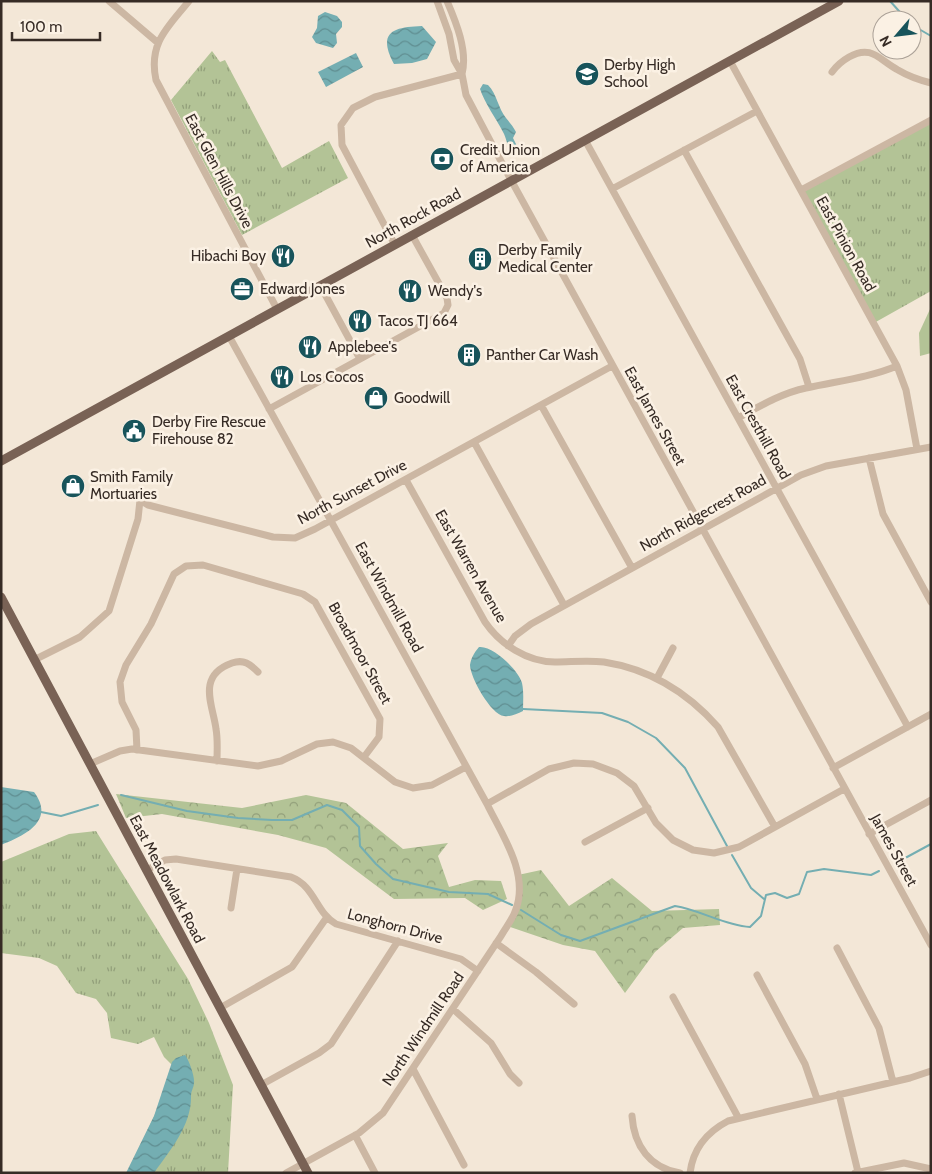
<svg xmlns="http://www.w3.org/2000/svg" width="932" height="1174" font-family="Cabin,sans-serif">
	<defs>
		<pattern id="grass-tufts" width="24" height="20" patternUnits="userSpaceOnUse" patternTransform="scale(1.25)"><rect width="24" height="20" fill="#b3c396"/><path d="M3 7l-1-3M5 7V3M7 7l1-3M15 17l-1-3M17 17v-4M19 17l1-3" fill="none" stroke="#929f7a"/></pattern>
		<pattern id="forest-crowns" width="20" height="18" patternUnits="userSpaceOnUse" patternTransform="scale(1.25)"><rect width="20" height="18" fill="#b3c396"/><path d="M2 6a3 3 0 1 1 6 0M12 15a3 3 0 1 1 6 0" fill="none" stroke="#929f7a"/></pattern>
		<pattern id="water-waves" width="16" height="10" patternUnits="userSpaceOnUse" patternTransform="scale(1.25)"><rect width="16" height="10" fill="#74aeb2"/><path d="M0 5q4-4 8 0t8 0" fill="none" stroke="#608e91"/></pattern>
	</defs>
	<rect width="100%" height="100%" fill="#f3e7d7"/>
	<path fill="url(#grass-tufts)" d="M212 51 220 62 225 60 282 168 329 141 348 178 242 235 171 100Z
		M931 120V291L874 323 801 190Z
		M96 831 188 979 209 1023 233 1085 228 1173H128L162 1099 172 1065 164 1057 154 1037 138 1044 111 1038 107 1013 96 999 76 993 57 966 39 958 1 953V862L69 834Z"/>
	<path fill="url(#forest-crowns)" d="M116 794 242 808 306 795 346 803 403 849 448 843 438 856 449 887 475 880 501 881 507 899 483 910 465 898 394 899 326 848 278 835 162 814 126 818Z
		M541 870 569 906 612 878 652 911 719 909 720 925 683 928 655 952 625 993 595 951 563 945 507 926 515 911 518 875Z"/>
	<path fill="#b3c396" d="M931 307V353L920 356 919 333Z"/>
	<path fill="url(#water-waves)" d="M325 12 337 16 342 22V27L336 34 337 43 333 48 316 43 312 37 317 28 318 16Z
		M422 26 436 42 427 59 412 63 394 64C377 32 393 27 422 26Z
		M356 53 363 67 326 87 318 72Z
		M483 84 488 85C497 94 498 108 506 118 510 123 513 126 516 132L513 138 518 148 512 150C506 145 507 139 503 132 496 118 485 104 480 89Z
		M479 647C493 645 519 671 522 683 524 692 523 702 523 711 517 714 510 717 504 716 491 715 470 677 470 665 471 658 474 653 479 647Z
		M1 787 34 792C56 821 24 836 1 845Z
		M185 1055C189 1060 195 1077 194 1083 194 1087 191 1091 191 1095 192 1125 171 1149 154 1173H126L154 1116 172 1062 176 1058Z"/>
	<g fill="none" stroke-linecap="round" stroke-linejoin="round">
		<path stroke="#74aeb2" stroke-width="2" d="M890 1 907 20
			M912 25 931 36
			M523 709 602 713 628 722 656 738 685 768 727 846
			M121 795 187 811 238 818 272 820H292L327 805 342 810 359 827 360 846 376 864 393 879 449 892 488 894 512 905
			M41 812 61 816 98 805
			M732 855 751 888 764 899
			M896 863 931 844
			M521 910 561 935 580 941 675 906C701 910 723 925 750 927L761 916 766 895 775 893 787 898 799 894 807 872 824 869 871 875 879 871"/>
		<path stroke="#ccb7a3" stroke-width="7" d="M109 1 157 42
			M189 1C168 27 148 43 156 80L277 309
			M437 1 449 34 454 60 462 74C468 51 456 22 447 1
			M730 61 897 366 906 390 917 449
			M832 72C837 65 842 61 849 57 872 44 879 60 898 70 908 76 919 80 931 83
			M585 140 908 727
			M684 150 800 359 809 387
			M612 189 757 111
			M801 190 931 120
			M395 245 342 145 341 125 353 108 375 97 462 74 466 95 511 180 931 945
			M320 285 360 359
			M229 336 487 804C502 835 529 873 516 909 513 919 506 927 501 936L383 1113 359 1133 286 1173
			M541 405 632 568
			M269 409 444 313 448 305 447 298 412 235
			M738 418C760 406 782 393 806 388 837 381 868 378 897 366
			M474 442 564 605
			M869 458 883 514 931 602
			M406 480 485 622C500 644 527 662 555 662 571 662 587 660 604 662 649 669 688 693 718 727L775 827
			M508 646 515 636 531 624 801 475 826 466 931 447
			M34 660 80 637 109 611 138 519 140 500 148 505 273 537 295 538 315 529 612 366
			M657 678 673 648
			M137 750 136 730 122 702 120 682 126 665 151 624 174 574 186 566 203 565 303 594 315 602 380 719 379 737 364 757
			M217 761C217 750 218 740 216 729 213 705 196 676 232 663 244 659 250 664 258 672
			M90 764 120 751 132 749 258 766 281 761 317 744 333 742 351 748 395 782 413 788 432 785 466 767
			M833 768 931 714
			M487 804 549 769 574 763 593 764 617 773 634 786 656 823 673 840 693 850 714 853 739 847 844 789
			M869 834 931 800
			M585 842 648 808
			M147 870 165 860 176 859 291 877C315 886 316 913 336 924L461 959 478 971
			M231 908 237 869
			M496 943 536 972 574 1004
			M837 948 879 1028 893 1082
			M757 975 805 1064 817 1099
			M673 997 738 1117
			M220 1008 292 967 327 917
			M453 1009 491 1043 510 1074 519 1083
			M413 1069 464 1165
			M261 1085 319 1053 331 1044 398 941
			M839 1094 858 1172
			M632 1116C634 1146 650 1168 680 1173
			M355 1135 375 1173
			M690 1173C693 1148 707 1132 728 1121L910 1078 931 1071
			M855 1173 904 1163 931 1169"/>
		<path stroke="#796255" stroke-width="9" d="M1 461 839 1
			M1 597 308 1173"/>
	</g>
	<defs>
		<g id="school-disc" transform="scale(1.25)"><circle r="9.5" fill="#18545b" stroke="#fbf1e4"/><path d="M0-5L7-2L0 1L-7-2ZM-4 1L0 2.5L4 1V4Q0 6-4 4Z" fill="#fff"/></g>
		<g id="bank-disc" transform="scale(1.25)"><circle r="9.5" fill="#18545b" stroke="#fbf1e4"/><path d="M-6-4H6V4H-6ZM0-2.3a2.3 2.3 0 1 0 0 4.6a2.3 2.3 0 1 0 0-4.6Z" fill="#fff"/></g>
		<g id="restaurant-disc" transform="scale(1.25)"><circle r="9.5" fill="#18545b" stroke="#fbf1e4"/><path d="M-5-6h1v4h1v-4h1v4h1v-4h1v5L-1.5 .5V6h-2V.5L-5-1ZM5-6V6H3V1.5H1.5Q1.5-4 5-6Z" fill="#fff"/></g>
		<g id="building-disc" transform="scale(1.25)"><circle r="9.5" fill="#18545b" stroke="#fbf1e4"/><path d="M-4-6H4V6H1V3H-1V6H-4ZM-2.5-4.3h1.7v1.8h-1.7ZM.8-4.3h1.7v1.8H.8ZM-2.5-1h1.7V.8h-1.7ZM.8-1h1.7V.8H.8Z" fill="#fff"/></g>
		<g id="office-disc" transform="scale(1.25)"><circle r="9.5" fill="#18545b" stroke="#fbf1e4"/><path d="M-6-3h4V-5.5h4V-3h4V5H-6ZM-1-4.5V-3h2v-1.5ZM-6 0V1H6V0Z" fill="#fff"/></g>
		<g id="shop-disc" transform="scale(1.25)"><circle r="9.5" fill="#18545b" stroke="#fbf1e4"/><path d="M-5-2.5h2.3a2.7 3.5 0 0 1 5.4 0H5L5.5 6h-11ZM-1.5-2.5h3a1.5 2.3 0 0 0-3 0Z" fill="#fff"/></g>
		<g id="civic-disc" transform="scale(1.25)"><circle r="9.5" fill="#18545b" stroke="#fbf1e4"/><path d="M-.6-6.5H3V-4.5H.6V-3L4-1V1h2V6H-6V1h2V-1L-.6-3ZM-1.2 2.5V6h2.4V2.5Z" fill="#fff"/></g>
	</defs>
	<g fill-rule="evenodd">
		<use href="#school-disc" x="587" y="74"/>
		<use href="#bank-disc" x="442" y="159"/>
		<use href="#restaurant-disc" x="283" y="256"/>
		<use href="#building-disc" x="480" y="259"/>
		<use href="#office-disc" x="242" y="289"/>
		<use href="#restaurant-disc" x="410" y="291"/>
		<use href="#restaurant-disc" x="360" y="321"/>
		<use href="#restaurant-disc" x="310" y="347"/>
		<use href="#building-disc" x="469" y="355"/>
		<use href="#restaurant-disc" x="282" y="377"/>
		<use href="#shop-disc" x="376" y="398"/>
		<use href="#civic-disc" x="134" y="431"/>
		<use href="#shop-disc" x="73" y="486"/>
	</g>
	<g text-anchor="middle" stroke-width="5" stroke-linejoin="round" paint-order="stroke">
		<g font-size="15" fill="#362b25" stroke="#fbf1e4" text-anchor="start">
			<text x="604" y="70">Derby High<tspan x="604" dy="17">School</tspan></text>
			<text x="460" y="155">Credit Union<tspan x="460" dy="17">of America</tspan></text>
			<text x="498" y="255">Derby Family<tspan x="498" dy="17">Medical Center</tspan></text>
			<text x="266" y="261" text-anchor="end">Hibachi Boy</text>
			<text x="260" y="294">Edward Jones</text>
			<text x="428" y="296">Wendy's</text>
			<text x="378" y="326">Tacos TJ 664</text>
			<text x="328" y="352">Applebee's</text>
			<text x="486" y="360">Panther Car Wash</text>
			<text x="300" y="382">Los Cocos</text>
			<text x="394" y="403">Goodwill</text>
			<text x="152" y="427">Derby Fire Rescue<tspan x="152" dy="17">Firehouse 82</tspan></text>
			<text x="90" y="482">Smith Family<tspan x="90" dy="17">Mortuaries</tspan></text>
		</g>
		<g font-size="15" fill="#362b25" stroke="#fbf1e4">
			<text transform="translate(219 171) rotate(62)" y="5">East Glen Hills Drive</text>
			<text transform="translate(413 218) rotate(-29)" y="5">North Rock Road</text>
			<text transform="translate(846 244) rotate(61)" y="5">East Pinion Road</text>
			<text transform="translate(655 416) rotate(61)" y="5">East James Street</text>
			<text transform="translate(758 427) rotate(61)" y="5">East Cresthill Road</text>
			<text transform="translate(352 492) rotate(-28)" y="5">North Sunset Drive</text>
			<text transform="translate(703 513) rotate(-29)" y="5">North Ridgecrest Road</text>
			<text transform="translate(471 566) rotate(60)" y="5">East Warren Avenue</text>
			<text transform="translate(389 597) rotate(61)" y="5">East Windmill Road</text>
			<text transform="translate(360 653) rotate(61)" y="5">Broadmoor Street</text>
			<text transform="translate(894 850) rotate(61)" y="5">James Street</text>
			<text transform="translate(167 879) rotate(62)" y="5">East Meadowlark Road</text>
			<text transform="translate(395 926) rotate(15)" y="5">Longhorn Drive</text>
			<text transform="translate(423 1029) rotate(-56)" y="5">North Windmill Road</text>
		</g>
	</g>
	<rect width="932" height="1174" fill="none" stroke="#362b25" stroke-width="5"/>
	<g transform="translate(897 35) rotate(242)"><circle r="24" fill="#fbf1e4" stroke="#aca298"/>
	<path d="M0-4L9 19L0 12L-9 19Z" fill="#18545b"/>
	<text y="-8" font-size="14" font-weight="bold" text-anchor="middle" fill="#362b25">N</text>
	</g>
	<path d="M12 32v8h88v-8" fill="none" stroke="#362b25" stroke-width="2.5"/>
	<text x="20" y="32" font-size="15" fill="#362b25" stroke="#fbf1e4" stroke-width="4" paint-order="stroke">100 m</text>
</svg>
